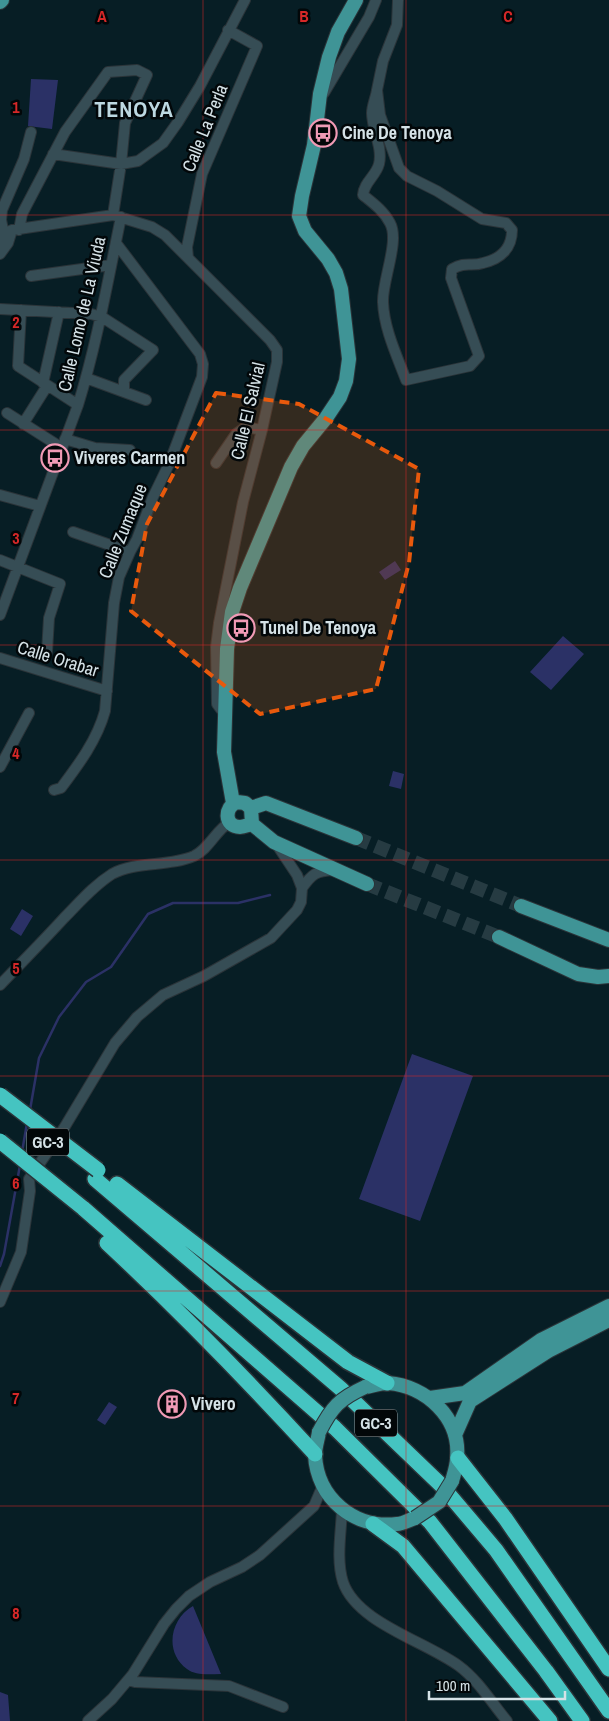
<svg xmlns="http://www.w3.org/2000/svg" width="609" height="1721" font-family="'Archivo Narrow',sans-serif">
	<rect width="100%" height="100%" fill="#071e25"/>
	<path fill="#2b3166" d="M31 79 58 80 52 129 28 126Z
		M395 561 401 570 385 580 379 572Z
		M563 636 584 654 551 690 530 672Z
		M393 771 404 774 401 789 389 786Z
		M22 909 33 916 21 936 10 929Z
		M412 1054 473 1076 420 1221 359 1199Z
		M109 1402 117 1407 105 1425 97 1420Z
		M193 1606 221 1674C209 1674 196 1676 187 1669 164 1652 170 1619 193 1606Z
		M0 1692 8 1695 10 1721H0Z"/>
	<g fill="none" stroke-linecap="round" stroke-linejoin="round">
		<path stroke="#2b3166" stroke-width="2.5" d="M30 1110 39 1058 59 1017 86 982 111 967 148 914 173 903H238L270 895
			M22 1152 27 1123
			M0 1266 4 1254 20 1165"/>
		<path stroke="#263b42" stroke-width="14" stroke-dasharray="14 7" stroke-linecap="butt" d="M356 838 521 906
			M367 884 499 937"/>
		<g stroke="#2b3439" stroke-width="12">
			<path id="minor" d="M377 90C376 97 372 106 372 113 372 130 383 147 379 164 376 176 364 182 363 195 373 203 384 211 390 223 400 241 382 281 383 302 384 329 397 356 406 380L470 366 479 356 451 278 452 269C466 261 471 267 483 263 501 259 512 248 512 230L506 223 482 219 437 191 407 176 399 168 380 115 377 90 383 61 397 25 398 0
				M324 93 369 17 376 0
				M53 154 121 164 138 161 163 143 178 122 200 86 245 0
				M19 230 22 214 65 132 108 72 137 70 147 75 125 123 121 164 113 215
				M4 234 1 220 2 210 24 159 31 132
				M0 241 4 234 12 230 113 215 152 227 165 235 270 340 277 350V362L262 430 243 502 219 623 216 647 217 704 226 716
				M0 254 8 243 12 230
				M188 258 187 247 202 174 257 46 228 30
				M31 276 111 265
				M0 309 91 314 102 317 153 350 124 380V392
				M21 310 18 366 78 405
				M86 378 146 400
				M43 383 59 312
				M7 413 62 448
				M23 424 47 386
				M65 439 95 448 130 450
				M216 463 236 434 246 427 262 430
				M0 495 40 506
				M73 532 130 552
				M0 560 60 584 49 618 47 652
				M0 615 78 405C97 343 108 280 121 217
				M0 658 107 691
				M0 767 29 713
				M54 790 61 788C79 764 97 740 105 711L114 603 119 577 130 552 137 539 153 497 169 464 202 377 203 364 200 354 116 243
				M275 842 297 875 302 888C312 874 316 871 333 870
				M0 985C21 963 43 941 64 918 79 903 93 886 112 874 135 861 169 867 194 856 209 849 216 830 230 822
				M0 1302 21 1252 30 1191 29 1179 64 1128 115 1043 137 1017 163 995 204 976 271 938 297 910 301 902 302 888
				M342 1510C341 1533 336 1560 343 1582 357 1623 425 1641 459 1666 478 1680 492 1703 507 1721
				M128 1680 135 1682 229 1686 283 1707
				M88 1721 112 1699 133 1674 164 1624 176 1609 189 1596 210 1582 242 1567 260 1555 314 1506 323 1485"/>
		</g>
		<g stroke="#2b3439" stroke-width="16">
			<path id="major" d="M0 2 2 0
				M237 802 245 803 251 808 252 824C248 825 244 827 240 827 224 827 224 807 237 802Z
				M233 803 224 752 227 649 232 612 240 588 291 467 303 446 326 418 340 397 346 381 349 359 341 289 336 273 328 259 305 231 299 216 302 196 314 145 320 94 329 57 338 32 356 0
				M251 808 266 803 356 838
				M252 824 274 842 367 884
				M521 906 609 940
				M499 937 578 974 598 977 609 976
				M365 1387C372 1386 380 1383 388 1383 426 1386 461 1418 457 1458 457 1466 454 1474 452 1481
				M430 1398 465 1393 541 1340 609 1306
				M319 1432C318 1439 315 1447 315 1455 317 1498 354 1529 397 1524 403 1524 409 1520 415 1518
				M455 1435 470 1401 548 1351 609 1320"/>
		</g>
		<g stroke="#2b3439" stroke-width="18">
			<path id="highway" d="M95 1179 340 1388 441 1485 496 1550 609 1711
				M117 1184 348 1362 387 1383
				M83 1208 335 1428 430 1522 546 1671 582 1721
				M107 1243C179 1310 248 1381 315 1454
				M458 1458 505 1518 609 1669
				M373 1524 403 1546 550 1721"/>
		</g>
		<use href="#minor" stroke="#364d55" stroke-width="10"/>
		<use href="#major" stroke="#3f9496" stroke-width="14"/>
		<use href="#highway" stroke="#45c4c1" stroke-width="15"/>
		<g stroke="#2b3439" stroke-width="16" stroke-linecap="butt">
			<path id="major-bridge" d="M319 1432C332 1407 339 1399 365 1387
				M415 1518 439 1502 452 1481"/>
		</g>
		<g stroke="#2b3439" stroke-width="18" stroke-linecap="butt">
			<path id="highway-bridge" d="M0 1095 98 1170
				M0 1141 83 1208"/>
		</g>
		<use href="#major-bridge" stroke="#3f9496" stroke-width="14"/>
		<use href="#highway-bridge" stroke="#45c4c1" stroke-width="15"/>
	</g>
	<path fill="#e8590c" fill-opacity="0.2" stroke="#e8590c" stroke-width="4" stroke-dasharray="10 6" stroke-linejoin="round" d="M216 393 299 404 419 469 409 563 376 689 260 714 131 611 147 524Z"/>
	<path fill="none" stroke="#d62828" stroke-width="1" stroke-opacity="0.55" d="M203 0V1721M406 0V1721M0 215H609M0 430H609M0 645H609M0 860H609M0 1076H609M0 1291H609M0 1506H609"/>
	<defs>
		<g id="bus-ring" transform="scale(1.4375)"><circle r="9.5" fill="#020709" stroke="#f09ab5" stroke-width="1.5"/><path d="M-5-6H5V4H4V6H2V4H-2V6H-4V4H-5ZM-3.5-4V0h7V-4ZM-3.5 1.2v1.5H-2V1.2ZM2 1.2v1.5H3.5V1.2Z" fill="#f09ab5"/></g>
		<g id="building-ring" transform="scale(1.4375)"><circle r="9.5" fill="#020709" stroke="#f09ab5" stroke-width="1.5"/><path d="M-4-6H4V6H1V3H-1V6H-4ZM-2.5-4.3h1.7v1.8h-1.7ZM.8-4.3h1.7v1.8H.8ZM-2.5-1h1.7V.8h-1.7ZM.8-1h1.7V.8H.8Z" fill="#f09ab5"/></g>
	</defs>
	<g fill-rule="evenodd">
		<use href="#bus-ring" x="323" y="133"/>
		<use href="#bus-ring" x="55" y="458"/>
		<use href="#bus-ring" x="241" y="628"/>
		<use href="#building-ring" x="172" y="1404"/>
	</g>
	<g text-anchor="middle" stroke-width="5" stroke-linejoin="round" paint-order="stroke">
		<g fill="#020709" stroke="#96a0a4" stroke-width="1">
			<rect x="27" y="1128.5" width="42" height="27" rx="4"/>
			<rect x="355" y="1409.5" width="42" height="27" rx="4"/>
		</g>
		<g font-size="16" font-weight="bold" fill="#d5e2e7">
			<text x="48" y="1148">GC-3</text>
			<text x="376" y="1429">GC-3</text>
		</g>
		<g font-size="18" fill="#d5e2e7" stroke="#020709">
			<text transform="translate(205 128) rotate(-68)" y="6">Calle La Perla</text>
			<text transform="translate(82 314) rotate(-77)" y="6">Calle Lomo de La Viuda</text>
			<text transform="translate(248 411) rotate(-77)" y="6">Calle El Salvial</text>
			<text transform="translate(123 531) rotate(-68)" y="6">Calle Zumaque</text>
			<text transform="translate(58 659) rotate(17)" y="6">Calle Orabar</text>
		</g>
		<g font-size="18" font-weight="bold" fill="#d5e2e7" stroke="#020709" text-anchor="start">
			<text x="342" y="139">Cine De Tenoya</text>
			<text x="74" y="464">Viveres Carmen</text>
			<text x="260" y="634">Tunel De Tenoya</text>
			<text x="191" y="1410">Vivero</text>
		</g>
		<g font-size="22" font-weight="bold" letter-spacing="1" fill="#bdd8e1" stroke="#020709">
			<text x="134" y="117">TENOYA</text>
		</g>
	</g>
	<g font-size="16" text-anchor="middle" font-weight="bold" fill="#d62828" stroke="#020709" stroke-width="5" stroke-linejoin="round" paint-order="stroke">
		<text x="102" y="22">A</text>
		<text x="304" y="22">B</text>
		<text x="508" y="22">C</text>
		<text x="16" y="113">1</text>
		<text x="16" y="328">2</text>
		<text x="16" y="544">3</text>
		<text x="16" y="759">4</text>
		<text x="16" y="974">5</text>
		<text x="16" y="1189">6</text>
		<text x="16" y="1404">7</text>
		<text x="16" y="1619">8</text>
	</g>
	<path d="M429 1691v8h136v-8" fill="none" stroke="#d5e2e7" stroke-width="2.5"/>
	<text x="436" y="1691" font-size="15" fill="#d5e2e7" stroke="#020709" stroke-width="4" paint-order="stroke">100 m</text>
</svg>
